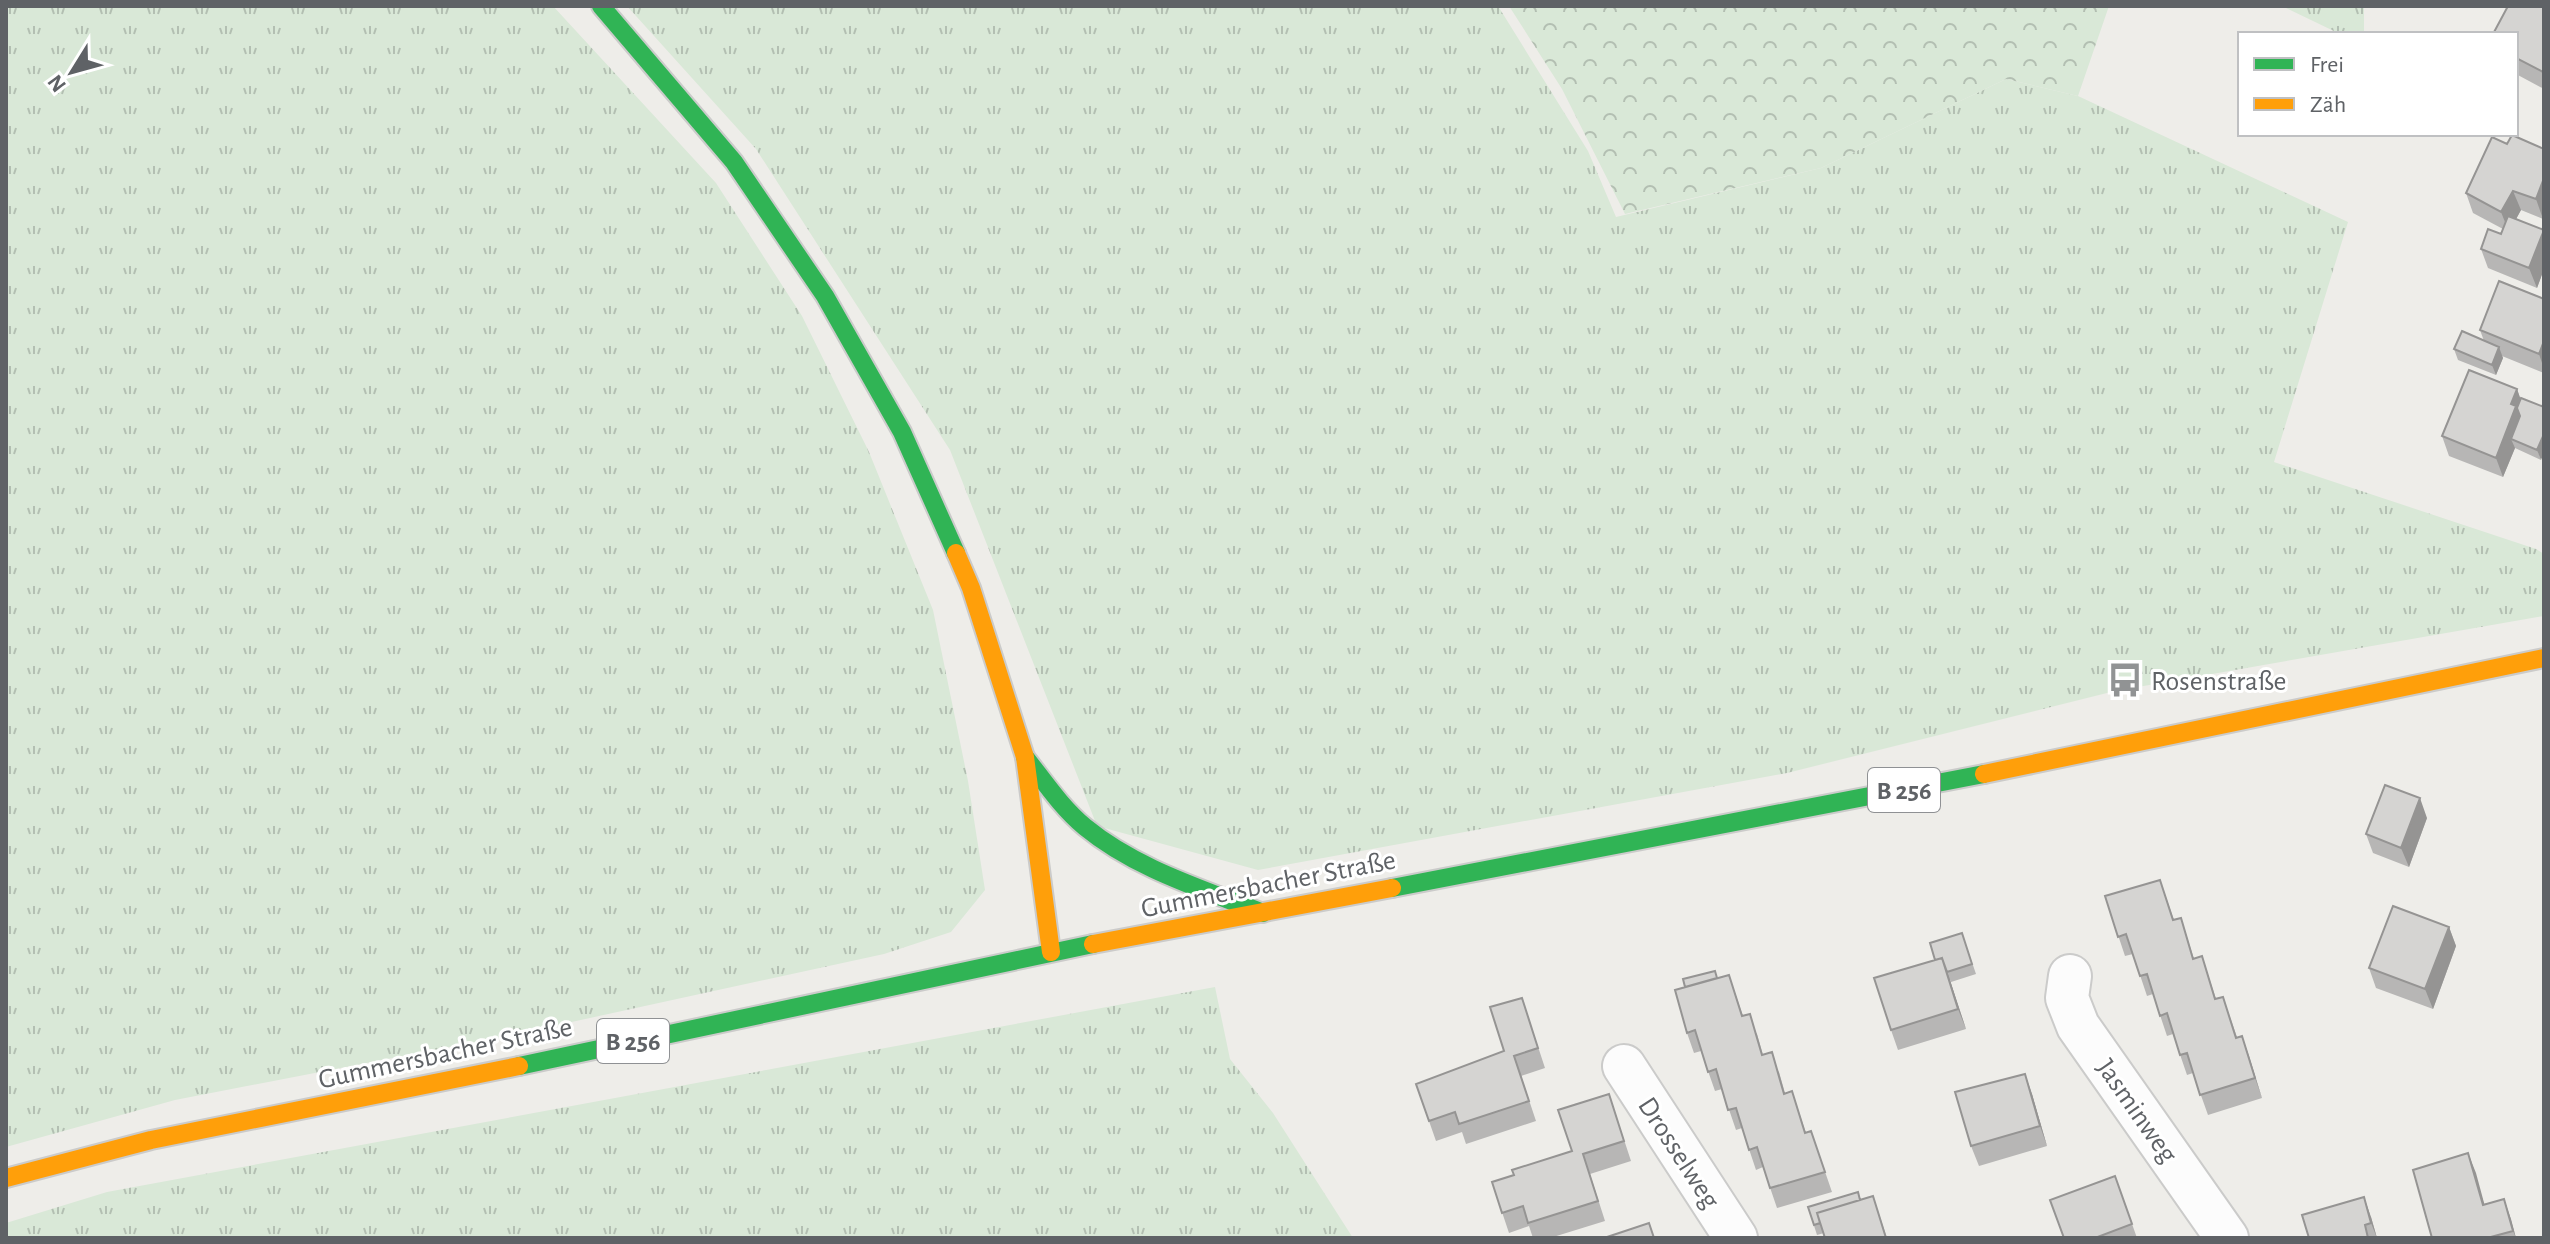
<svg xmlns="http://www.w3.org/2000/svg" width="2550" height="1244" font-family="'Alegreya Sans',sans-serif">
	<defs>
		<pattern id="grass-tufts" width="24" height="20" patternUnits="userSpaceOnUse" patternTransform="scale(2)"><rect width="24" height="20" fill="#d9e8d7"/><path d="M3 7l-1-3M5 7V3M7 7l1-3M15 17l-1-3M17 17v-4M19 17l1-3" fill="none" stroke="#b3bfb2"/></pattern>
		<pattern id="forest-crowns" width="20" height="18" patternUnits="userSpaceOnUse" patternTransform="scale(2)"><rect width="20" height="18" fill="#d9e8d7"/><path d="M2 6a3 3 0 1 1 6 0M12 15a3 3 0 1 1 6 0" fill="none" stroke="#b3bfb2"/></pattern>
	</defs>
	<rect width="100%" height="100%" fill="#eeede9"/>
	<path fill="url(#grass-tufts)" d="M6 6H553L716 183 802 316 869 452 933 610 968 781 985 890 951 932 884 954 521 1033 175 1100 6 1147Z
		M627 6H1498L1588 151 1616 217 1821 168 2006 79 2078 96 2348 222 2274 462 2536 549 2544 554V616L2115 691 1787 773 1258 870 1097 826 950 450 756 149Z
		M2282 6H2364V34H2340Z
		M1215 987 1230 1059 1273 1113 1353 1238H6V1223L107 1192Z"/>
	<path fill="url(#forest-crowns)" d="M1509 6H2109L2078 96 2006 79 1821 168 1625 214 1562 89Z"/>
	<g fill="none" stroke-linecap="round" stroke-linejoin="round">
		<g stroke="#cbcbca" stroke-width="46">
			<path id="street" d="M2070 976 2067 998 2078 1026 2227 1238
				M1624 1066 1736 1238"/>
		</g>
		<g stroke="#cbcbca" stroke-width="22">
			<path id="fast" d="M601 6 734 162 825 296 902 432 956 553
				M1025 757C1044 781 1061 807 1085 827 1136 869 1203 889 1263 913
				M1392 888 1984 774
				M519 1066 1093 944"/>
		</g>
		<g stroke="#cbcbca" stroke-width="22">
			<path id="slow" d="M956 553 971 588 1025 757 1051 952
				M1984 774 2544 658
				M1093 944 1392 888
				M6 1178 151 1140 519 1066"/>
		</g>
		<use href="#street" stroke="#fcfcfc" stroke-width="42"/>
		<use href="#fast" stroke="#30b455" stroke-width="18"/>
		<use href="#slow" stroke="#ff9f0a" stroke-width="18"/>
	</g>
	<path fill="#b7b6b5" d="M2544 7V89L2516 74V34Z
		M2507 144 2544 149 2543 219 2521 210 2516 219 2544 230V269L2537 288 2488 268 2481 249 2501 234 2503 229 2473 213 2466 193Z
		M2544 299V373L2502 356 2503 358 2496 375 2458 360 2454 349 2484 341 2480 330Z
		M2517 389 2541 460 2515 448 2503 477 2449 456 2442 436Z
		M2427 818 2409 867 2373 853 2366 834Z
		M2160 880 2174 920 2181 918 2194 959 2202 956 2216 999 2223 997 2237 1037 2242 1036 2262 1098 2208 1115 2193 1073 2187 1075 2173 1034 2167 1036 2153 994 2147 996 2133 954 2125 956 2105 896Z
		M2449 927 2456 946 2433 1009 2376 988 2369 968Z
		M1962 933 1976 974 1951 982 1949 978 1966 1029 1898 1050 1891 1030 1935 960Z
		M1729 975 1743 1016 1757 1034 1763 1055 1779 1072 1785 1093 1792 1091 1806 1133 1811 1131 1832 1192 1777 1208 1763 1167 1756 1170 1742 1128 1736 1130 1722 1089 1715 1091 1701 1051 1694 1053 1687 1033 1685 987Z
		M1522 998 1545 1068 1521 1076 1536 1121 1466 1144 1462 1132 1436 1141 1416 1084 1504 1051Z
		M1609 1094 1631 1161 1590 1174 1605 1221 1550 1238H1533L1529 1226 1509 1233 1492 1182 1514 1175 1572 1151Z
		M2032 1094 2047 1146 1979 1166 1971 1146Z
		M2468 1153 2484 1204 2504 1199 2516 1238H2432Z
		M2115 1176 2137 1238H2064Z
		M1858 1192 1861 1200 1873 1196 1887 1238 1893 1236 1894 1238H1825L1824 1233 1817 1235 1808 1207Z
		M2371 1217 2377 1238H2309Z"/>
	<path fill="#959493" d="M2544 178V217L2543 219 2536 199Z
		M2513 191 2521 210 2509 232 2501 212Z
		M2544 231V269L2537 288 2529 268Z
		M2544 341V369L2539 354Z
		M2499 347 2503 358 2496 375 2492 365Z
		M2517 389 2524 409 2511 439 2515 448 2503 477 2496 458 2511 404Z
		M2544 434V453L2541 460 2537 450Z
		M2420 798 2427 818 2409 867 2401 848Z
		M2449 927 2456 946 2433 1009 2425 989Z
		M1942 958 1949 977 1966 1029 1958 1009Z
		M2242 1036 2249 1056 2262 1098 2255 1078Z
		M2025 1074 2032 1094 2047 1146 2040 1126Z
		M2468 1153 2476 1173 2490 1225 2483 1205Z
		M2364 1197 2371 1217 2377 1238 2371 1223Z
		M2504 1199 2511 1219 2516 1238 2513 1231Z"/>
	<path fill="#d5d4d2" stroke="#959493" stroke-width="2" d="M2508 6H2541L2544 7 2543 72 2516 58V34H2493Z
		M2512 135 2544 149V178L2536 199 2513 191 2501 212 2466 193 2492 137 2507 144Z
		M2508 216 2544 230 2529 268 2481 249 2488 229 2501 234Z
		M2499 281 2544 299V341L2539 354 2480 330Z
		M2462 331 2499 347 2492 365 2454 349Z
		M2469 370 2517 389 2511 404 2516 406 2496 458 2442 436Z
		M2521 398 2544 407V434L2537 450 2511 439 2520 416 2517 408Z
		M2385 785 2420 798 2401 848 2366 834Z
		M2160 880 2173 920 2181 918 2193 959 2202 956 2215 999 2223 997 2236 1038 2242 1036 2255 1078 2200 1095 2187 1053 2180 1055 2167 1013 2160 1016 2147 974 2140 976 2126 934 2118 937 2105 896Z
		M2393 906 2449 927 2425 989 2369 968Z
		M1962 933 1972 964 1947 972 1942 958 1935 960 1930 943Z
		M1942 958 1958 1009 1891 1030 1874 978Z
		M1715 971 1717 978 1685 987 1683 979Z
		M1729 975 1742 1016 1750 1014 1762 1055 1772 1052 1784 1094 1792 1091 1805 1133 1811 1131 1825 1172 1770 1188 1757 1147 1749 1150 1736 1108 1728 1110 1716 1069 1708 1072 1695 1030 1687 1033 1675 990Z
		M1522 998 1538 1048 1514 1056 1529 1101 1459 1124 1455 1112 1429 1121 1416 1084 1504 1051 1490 1007Z
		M2025 1074 2040 1126 1971 1146 1955 1092Z
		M1609 1094 1624 1141 1583 1154 1598 1201 1528 1223 1523 1206 1502 1213 1492 1182 1514 1175 1512 1170 1572 1151 1558 1110Z
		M2468 1153 2483 1205 2504 1199 2513 1231 2487 1238H2432L2413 1170Z
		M2115 1176 2132 1224 2095 1238H2064L2050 1200Z
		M1858 1192 1860 1200 1817 1213 1820 1223 1814 1225 1808 1207Z
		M1873 1196 1886 1238H1825L1817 1213Z
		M2364 1197 2371 1223 2365 1225 2368 1238H2309L2302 1215Z
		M1649 1223 1654 1238H1604Z"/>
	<defs>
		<g id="bus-bare" transform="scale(2.76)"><path d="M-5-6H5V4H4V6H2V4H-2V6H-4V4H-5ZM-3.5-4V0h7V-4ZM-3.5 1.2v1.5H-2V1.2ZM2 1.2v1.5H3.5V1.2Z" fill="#919394" stroke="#fff" stroke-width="2.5" paint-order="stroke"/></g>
	</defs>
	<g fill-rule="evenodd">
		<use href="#bus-bare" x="2125" y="680"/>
	</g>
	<g text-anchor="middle" stroke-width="6" stroke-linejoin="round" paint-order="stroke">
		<g fill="#fff" stroke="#8f9194" stroke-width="2">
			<rect x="1868" y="768" width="72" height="44" rx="6"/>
			<rect x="597" y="1019" width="72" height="44" rx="6"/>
		</g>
		<g font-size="26" font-weight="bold" fill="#5f6266">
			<text x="1904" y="799">B 256</text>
			<text x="633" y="1050">B 256</text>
		</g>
		<g font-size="28" fill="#5f6266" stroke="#fff" text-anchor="start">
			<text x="2151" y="690">Rosenstraße</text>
		</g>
		<g font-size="28" fill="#5f6266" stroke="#fff">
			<text transform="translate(1268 883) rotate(-11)" y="10">Gummersbacher Straße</text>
			<text transform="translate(445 1052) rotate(-12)" y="10">Gummersbacher Straße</text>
			<text transform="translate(2138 1110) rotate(55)" y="10">Jasminweg</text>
			<text transform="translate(1680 1152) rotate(57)" y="10">Drosselweg</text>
		</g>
	</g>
	<rect width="2550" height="1244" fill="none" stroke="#5f6266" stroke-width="16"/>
	<rect x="2238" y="32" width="280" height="104" fill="#ffffff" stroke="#bfc0c2" stroke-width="2"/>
	<rect x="2254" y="58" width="40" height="12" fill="#30b455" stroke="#bfc0c2" stroke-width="2"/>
	<text x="2310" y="72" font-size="24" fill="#5f6266">Frei</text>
	<rect x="2254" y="98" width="40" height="12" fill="#ff9f0a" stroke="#bfc0c2" stroke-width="2"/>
	<text x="2310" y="112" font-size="24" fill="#5f6266">Zäh</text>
	<g transform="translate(72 72) rotate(233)" stroke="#ffffff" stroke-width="6" paint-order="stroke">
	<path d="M0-6L14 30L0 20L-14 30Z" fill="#5f6266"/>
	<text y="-12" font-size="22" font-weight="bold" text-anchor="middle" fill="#5f6266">N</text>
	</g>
</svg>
